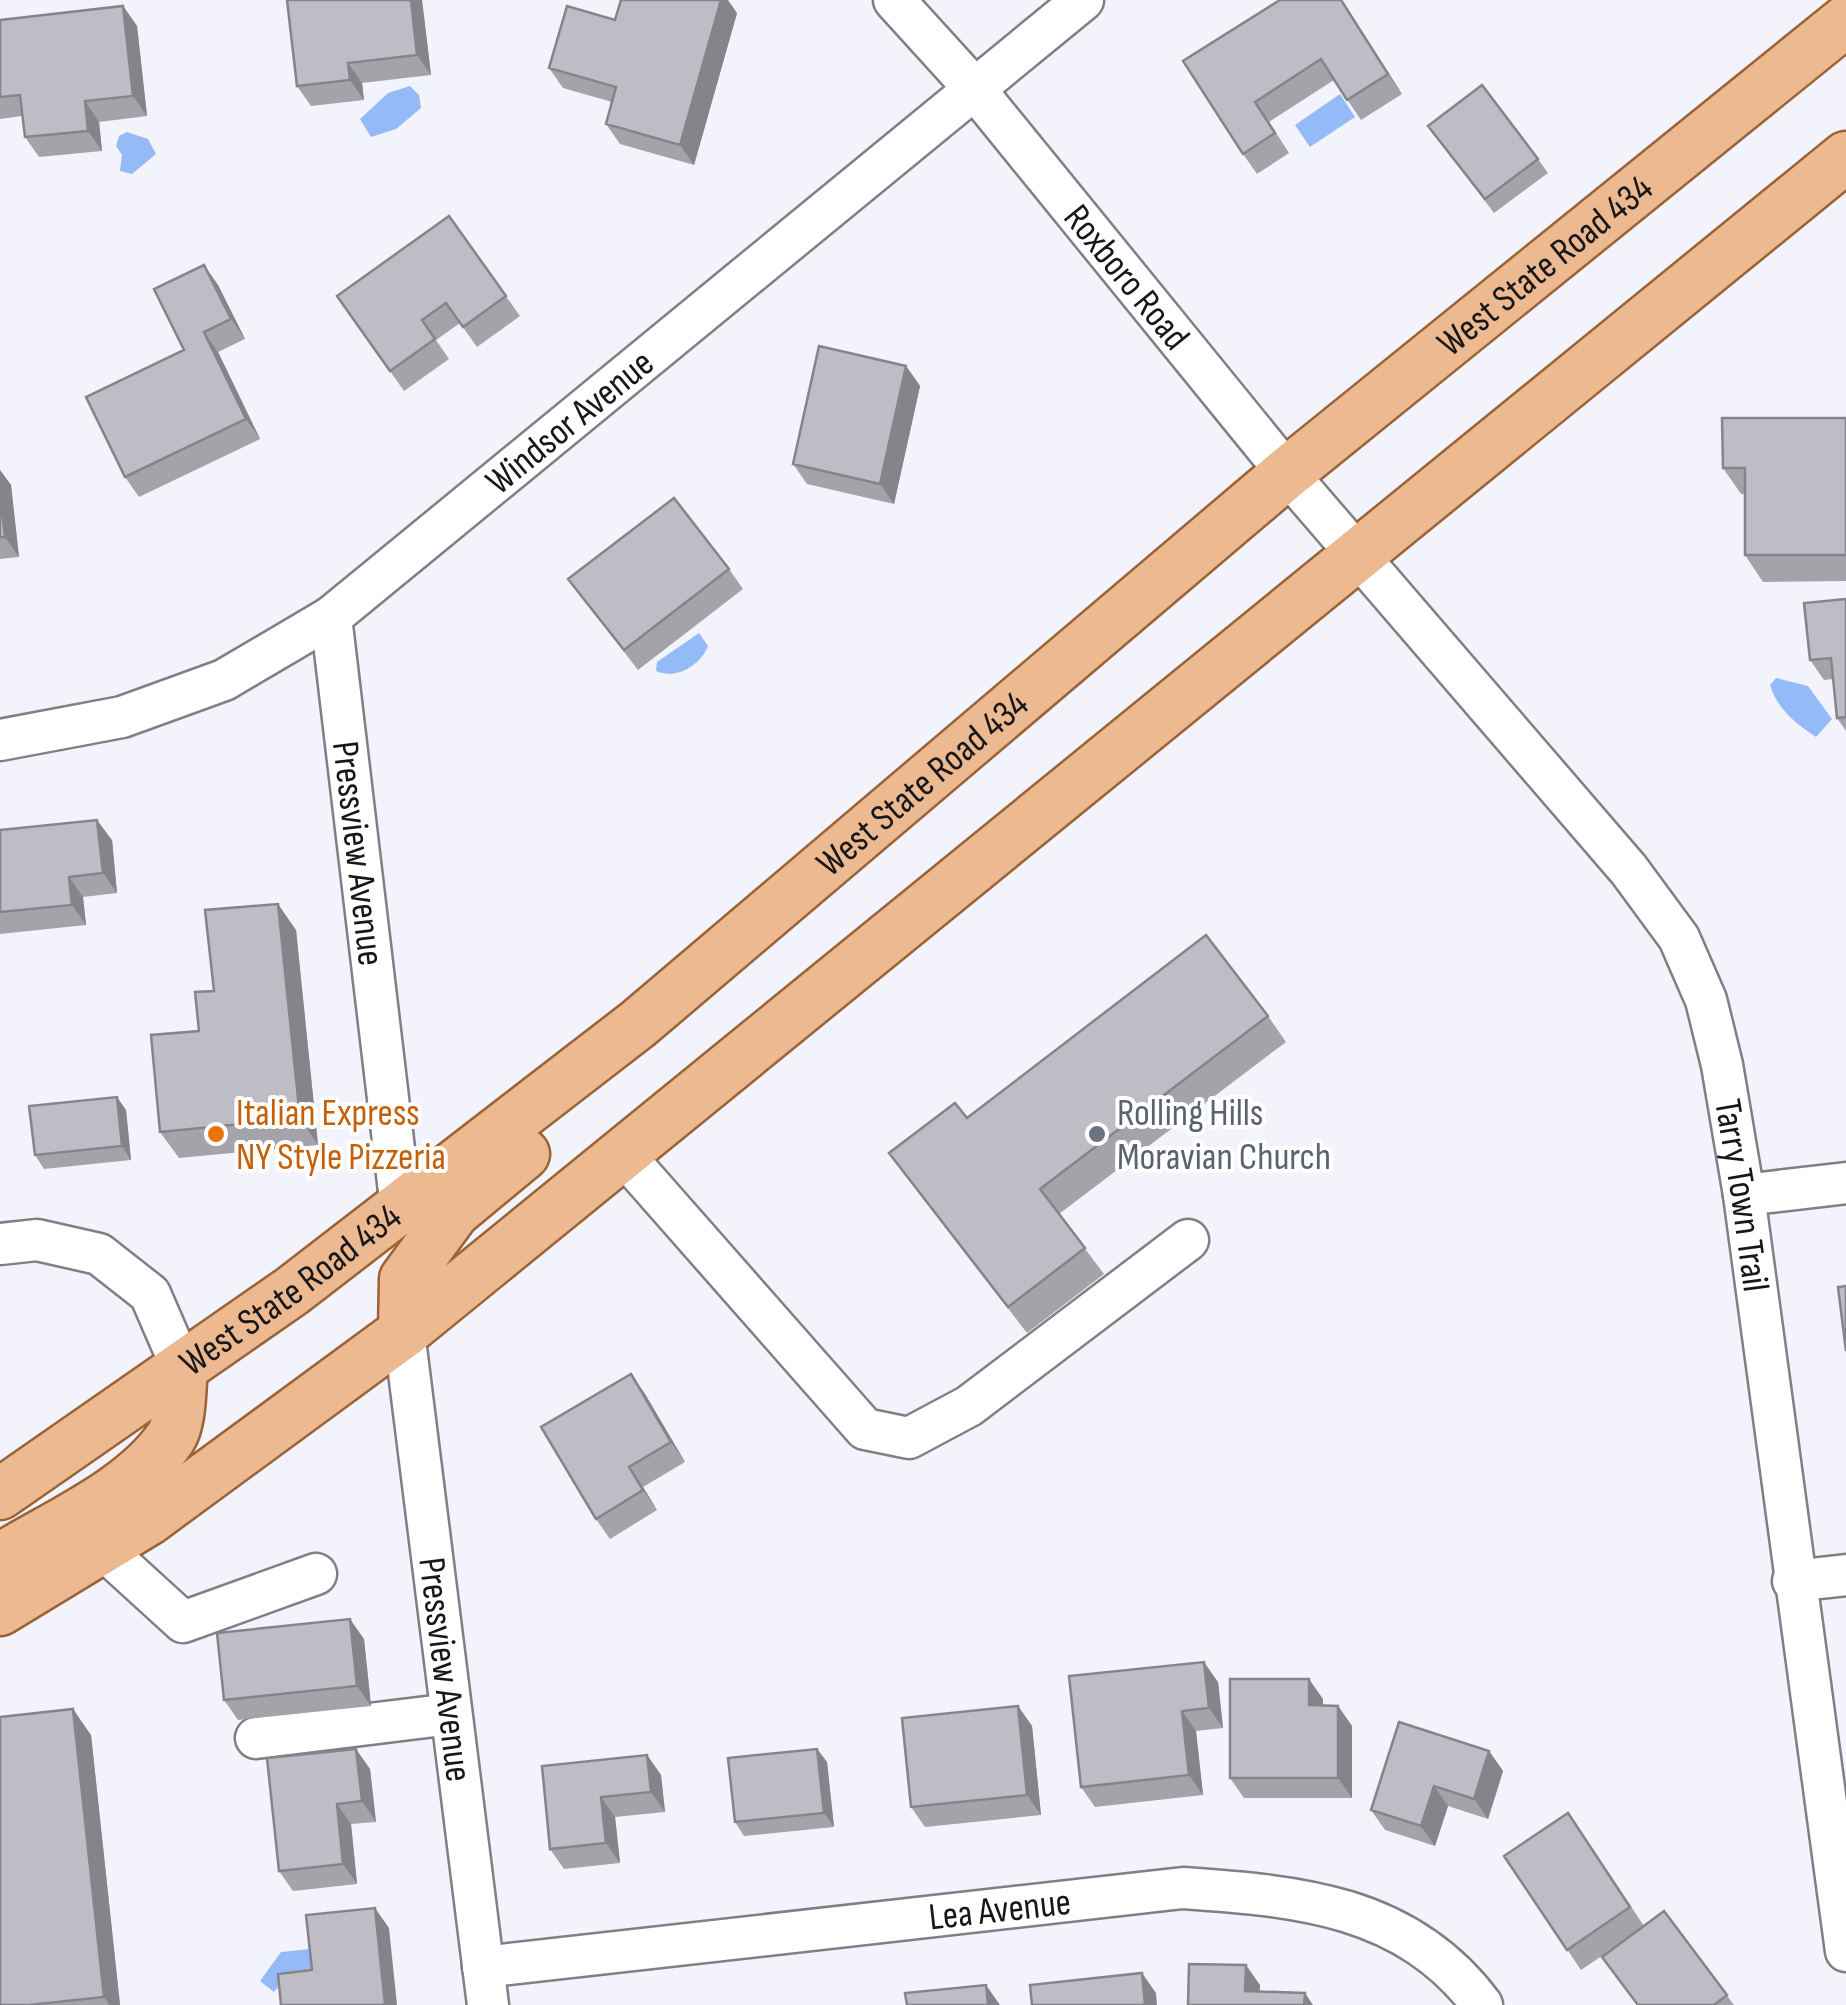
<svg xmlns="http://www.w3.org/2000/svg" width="1846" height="2005" font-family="'Sofia Sans Condensed',sans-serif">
	<rect width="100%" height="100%" fill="#f3f3fb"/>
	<path fill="#94baf8" d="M410 86 419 95 421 108 396 129 371 137 360 119 388 93Z
		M1340 94 1355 117 1310 147 1295 125Z
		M127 132 148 139 156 154 132 174 120 171 122 155 116 146 119 136Z
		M699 633 708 646C700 666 676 680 656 671L657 662Z
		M1776 678 1808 686 1832 719 1816 737C1795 723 1778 710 1770 685Z
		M310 1949 313 1971 289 1974 274 1992 260 1981 281 1952Z"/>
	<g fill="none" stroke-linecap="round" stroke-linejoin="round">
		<g stroke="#7f7f87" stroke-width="45">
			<g id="minor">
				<path id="s1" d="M894 0 973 87 1287 473 1629 870 1679 938 1706 1000 1722 1065 1744 1195 1846 1951"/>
				<path id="s2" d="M331 617 401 1208"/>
				<path id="s3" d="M0 740 122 717 224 680 331 617 1083 0"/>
				<path d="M623 1154 865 1429 909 1438 969 1406 1188 1240"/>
				<path d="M1744 1195 1846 1183"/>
				<path d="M0 1244 37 1240 99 1254 150 1294 182 1368"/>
				<path id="s4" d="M404 1332 488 2005"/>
				<path d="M103 1549 183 1622 316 1574"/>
				<path d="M1793 1581 1846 1575"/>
				<path d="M256 1738 451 1714"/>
				<path id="s5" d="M483 1967 1183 1888C1297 1896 1407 1904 1482 2005"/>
			</g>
		</g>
		<g stroke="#9a6237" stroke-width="55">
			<g id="major">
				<path d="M404 1332 405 1279 454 1212 524 1154"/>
				<path id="s6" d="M0 1494 292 1291 638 1024 1287 473 1846 21"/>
				<path d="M0 1559C55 1525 134 1492 171 1437 181 1421 180 1387 182 1368"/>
				<path d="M0 1610 148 1520 404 1332 1846 157"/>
			</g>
		</g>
		<use href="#minor" stroke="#fff" stroke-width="40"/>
		<use href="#major" stroke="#ecb990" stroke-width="50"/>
	</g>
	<path fill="#a3a3a9" d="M422 0 431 75 362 83 364 100 311 106 297 86Z
		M1280 0H1342L1402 94 1361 120 1334 80 1269 122 1289 153 1257 174 1243 154Z
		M123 6 137 26 147 116 99 122 102 151 39 157 25 137 22 116 0 119V20Z
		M737 13 694 165 620 144 606 124 612 102 563 88 549 68 615 20Z
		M1438 139 1538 159 1548 173 1494 213Z
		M449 216 520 316 477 347 460 323 436 340 449 359 404 391 337 296Z
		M204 265 218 285 245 339 218 352 260 439 139 497 125 477 184 350Z
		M906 366 920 386 894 504 807 484 793 464Z
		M1846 418V581L1763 582 1745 555V494H1741L1723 468Z
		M0 470 11 485 19 557 0 559Z
		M729 569 743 589 638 670 568 579Z
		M1846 599V731L1837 718 1833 679 1824 680 1810 660Z
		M0 830 112 840 117 893 83 897 86 925 0 934Z
		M296 930 318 1145 179 1158 160 1132 199 1031Z
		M1268 1016 1286 1042 1059 1214 1104 1274 1027 1333 908 1179 889 1153 967 1118Z
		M126 1110 131 1160 44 1169 35 1155Z
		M631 1374 645 1394 685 1462 643 1487 657 1510 610 1539 596 1519Z
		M364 1639 371 1706 238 1720 224 1700Z
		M1218 1682 1223 1728 1196 1731 1203 1795 1095 1807 1081 1787Z
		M1323 1699V1705L1338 1706 1352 1726V1798H1244L1230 1778Z
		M1018 1706 1032 1726 1041 1815 925 1827 911 1807Z
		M91 1735 120 2005H0Z
		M817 1749 827 1762 834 1827 744 1836 735 1822Z
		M1489 1751 1503 1771 1488 1819 1448 1806 1435 1846 1385 1830 1371 1810Z
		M647 1755 661 1775 665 1812 615 1817 620 1863 564 1869 550 1849 542 1766Z
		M267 1758 370 1769 376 1822 351 1824 357 1884 293 1891 279 1871Z
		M1568 1813 1644 1926 1664 1911 1734 2005H1637L1624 1941 1581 1970 1504 1856Z"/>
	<path fill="#85848a" d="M411 0H422L431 75 417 55Z
		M721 0H728L737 13 694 165 680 145Z
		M1341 0H1342L1402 94 1388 74Z
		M123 6 137 26 147 116 133 96Z
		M348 63 362 83 364 100 350 80Z
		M85 101 99 122 102 151 88 131Z
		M204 265 218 285 245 339 231 319Z
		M204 332 218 352 260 439 246 419Z
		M906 366 920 386 894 504 880 484Z
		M0 470 11 485 19 557 5 537 0 493Z
		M97 820 112 840 117 893 103 873Z
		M69 877 83 897 86 925 72 905Z
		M278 904 296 930 318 1145 300 1118Z
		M117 1097 126 1110 131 1160 122 1146Z
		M631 1374 645 1394 685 1462 671 1442Z
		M629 1467 643 1487 657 1510 643 1490Z
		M350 1619 364 1639 371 1706 357 1686Z
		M1204 1662 1218 1682 1223 1728 1209 1708Z
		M1309 1679 1323 1699V1725L1309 1705Z
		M1018 1706 1032 1726 1041 1815 1027 1795Z
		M1338 1706 1352 1726V1798L1338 1778Z
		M73 1709 91 1735 120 2005H109L104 1997Z
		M1182 1711 1196 1731 1203 1795 1189 1775Z
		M356 1749 370 1769 376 1822 362 1801Z
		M817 1749 827 1762 834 1827 824 1813Z
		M1489 1751 1503 1771 1488 1819 1474 1799Z
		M647 1755 661 1775 665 1812 651 1792Z
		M1434 1786 1448 1806 1435 1846 1421 1826Z
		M601 1797 615 1817 620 1863 606 1843Z
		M337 1804 351 1824 357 1884 343 1864Z
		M375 1908 389 1928 397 2005H385Z
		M1246 1965 1260 1985 1259 2005 1245 1991Z
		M1142 1973 1156 1993 1157 2005H1145Z
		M986 1985 1000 2005H988Z
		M1305 1993 1313 2005H1304Z"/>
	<path fill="#bebdc5" stroke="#85848a" stroke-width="2.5" d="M287 0H411L417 55 348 63 350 80 297 86Z
		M621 0H721L680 145 606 124 616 87 549 68 567 6 615 20Z
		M1280 0H1341L1388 74 1347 100 1321 59 1255 102 1275 133 1243 154 1183 61Z
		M123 6 133 96 85 101 88 131 25 137 20 95 0 97V20Z
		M1482 85 1538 159 1485 199 1428 126Z
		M449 216 506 296 463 327 446 303 422 320 435 339 390 371 337 296Z
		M204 265 231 319 204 332 246 419 125 477 86 397 184 350 154 289Z
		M819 346 906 366 880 484 793 464Z
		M1722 418H1846V555H1745V468H1723Z
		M0 493 5 537H0Z
		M674 498 729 569 624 650 568 579Z
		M1846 599V717L1837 718 1831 658 1810 660 1804 603Z
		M97 820 103 873 69 877 72 905 0 912V830Z
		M278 904 300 1118 160 1132 151 1035 199 1031 195 992 214 991 205 910Z
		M1206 935 1268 1016 1040 1189 1085 1248 1008 1307 889 1153 955 1103 967 1118Z
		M117 1097 122 1146 35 1155 29 1106Z
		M1846 1286V1351L1838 1287Z
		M631 1374 671 1442 629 1467 643 1490 596 1519 541 1427Z
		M350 1619 357 1686 224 1700 217 1633Z
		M1204 1662 1209 1708 1182 1711 1189 1775 1081 1787 1069 1676Z
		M1230 1679H1309V1705L1338 1706V1778H1230Z
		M1018 1706 1027 1795 911 1807 902 1718Z
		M73 1709 104 1997 29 2005H0V1717Z
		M1399 1722 1489 1751 1474 1799 1434 1786 1421 1826 1371 1810Z
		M356 1749 362 1801 337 1804 343 1864 279 1871 267 1758Z
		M817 1749 824 1813 735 1822 728 1758Z
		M647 1755 651 1792 601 1797 606 1843 550 1849 542 1766Z
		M1568 1813 1630 1907 1567 1950 1504 1856Z
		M375 1908 385 2005H281L278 1974 312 1970 306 1915Z
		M1664 1911 1727 1995 1714 2005H1638L1602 1957Z
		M1189 1964 1246 1965 1245 1991 1305 1993 1304 2005H1188Z
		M1142 1973 1145 2005H1032L1030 1985Z
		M986 1985 988 2005H907L905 1993Z"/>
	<circle fill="#e8710a" stroke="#fff" stroke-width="4" cx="216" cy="1134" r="10"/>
	<circle fill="#6b7280" stroke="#fff" stroke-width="4" cx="1097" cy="1134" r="10"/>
	<g text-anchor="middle" stroke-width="8" stroke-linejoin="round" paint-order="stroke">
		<g font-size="38" fill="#17171a" stroke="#fff">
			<text dy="13" stroke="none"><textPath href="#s6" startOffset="1975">West State Road 434</textPath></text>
			<text dy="13" stroke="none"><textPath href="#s1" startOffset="362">Roxboro Road</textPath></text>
			<text dy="13" stroke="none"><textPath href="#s3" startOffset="665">Windsor Avenue</textPath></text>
			<text dy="13" stroke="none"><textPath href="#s6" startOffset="1165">West State Road 434</textPath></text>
			<text dy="13" stroke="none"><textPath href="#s2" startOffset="238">Pressview Avenue</textPath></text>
			<text dy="13" stroke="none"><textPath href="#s1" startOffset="1490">Tarry Town Trail</textPath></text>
			<text dy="13" stroke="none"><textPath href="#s6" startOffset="355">West State Road 434</textPath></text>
			<text dy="13" stroke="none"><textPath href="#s4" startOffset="340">Pressview Avenue</textPath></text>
			<text dy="13" stroke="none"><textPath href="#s5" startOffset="520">Lea Avenue</textPath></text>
		</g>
		<g font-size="38" fill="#c56008" stroke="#fff" text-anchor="start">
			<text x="236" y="1125">Italian Express<tspan x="236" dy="44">NY Style Pizzeria</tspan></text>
		</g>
		<g font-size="38" fill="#5b616d" stroke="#fff" text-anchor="start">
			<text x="1117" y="1125">Rolling Hills<tspan x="1117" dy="44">Moravian Church</tspan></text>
		</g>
	</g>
</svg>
